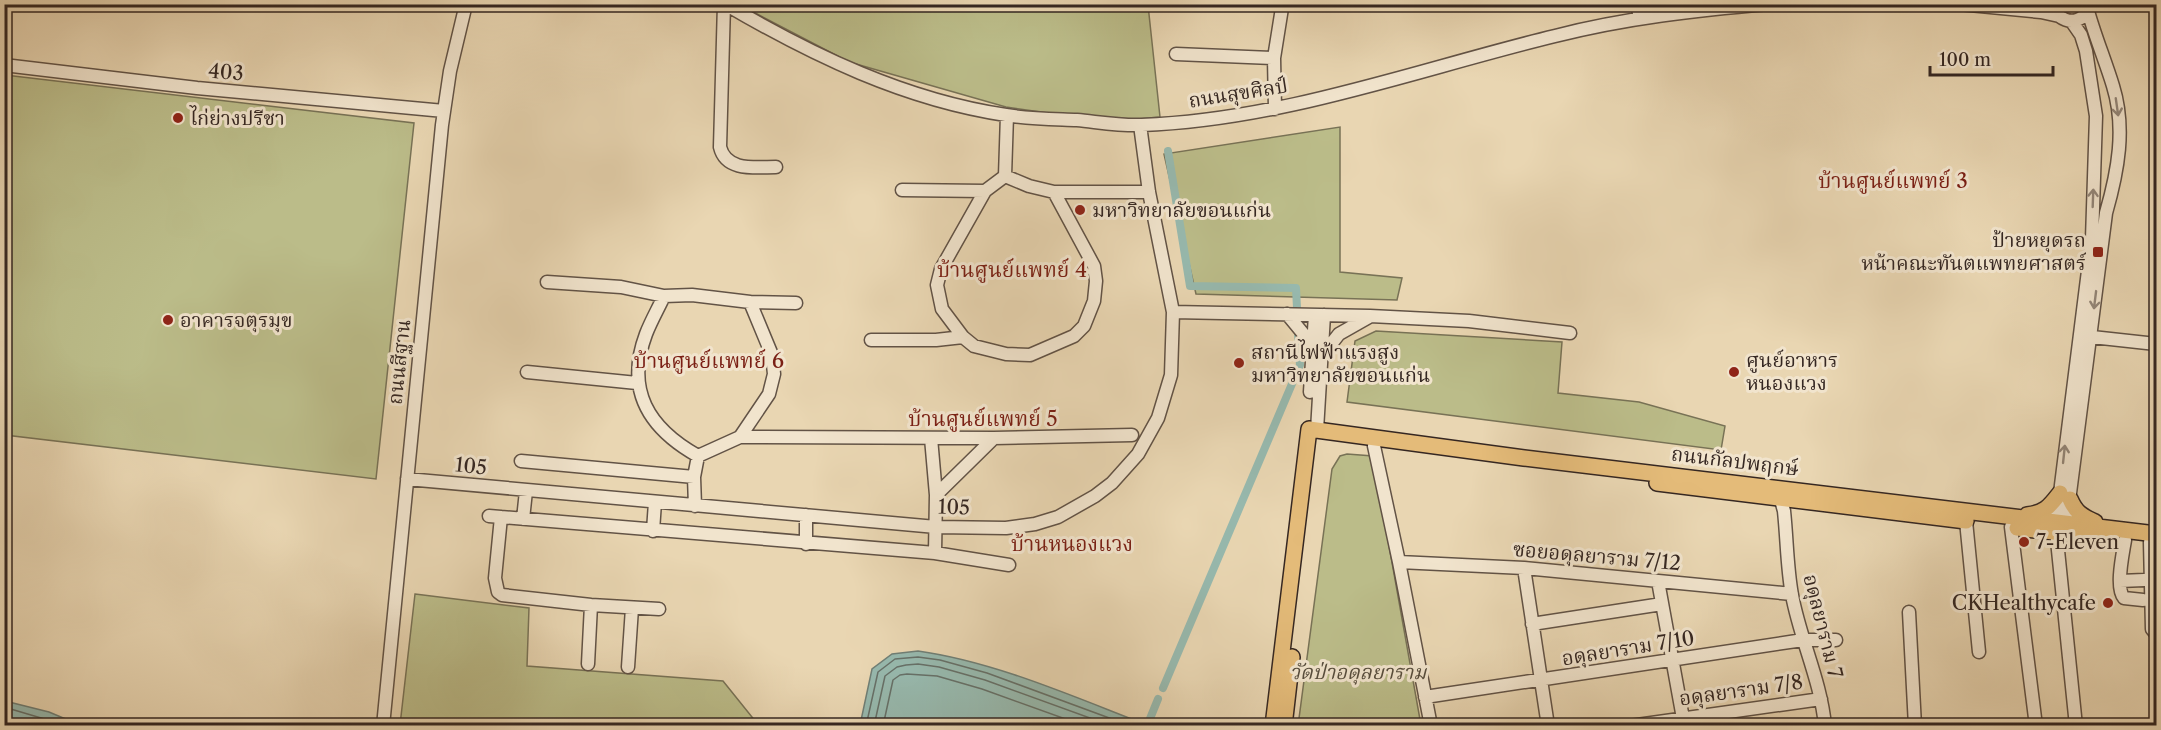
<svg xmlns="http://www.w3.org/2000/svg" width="2161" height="730" font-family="'Libre Caslon Text','Noto Serif Thai',serif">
	<rect width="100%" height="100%" fill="#e9d6b2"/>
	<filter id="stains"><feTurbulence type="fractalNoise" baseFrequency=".00333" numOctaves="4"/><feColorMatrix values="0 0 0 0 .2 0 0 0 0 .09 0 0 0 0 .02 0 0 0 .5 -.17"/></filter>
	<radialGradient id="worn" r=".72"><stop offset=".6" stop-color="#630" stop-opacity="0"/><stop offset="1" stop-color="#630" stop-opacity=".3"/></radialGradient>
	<path fill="#bbbc89" stroke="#787256" stroke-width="1.5" d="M740 5H1148L1160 117 1137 119 1069 116 1006 107 849 62Z
		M5 75 414 123 376 479 5 435Z
		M1340 127V272L1402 278 1397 300 1196 294 1164 154Z
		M1376 331 1562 342 1558 393 1639 402 1725 426 1721 450 1347 402 1355 341Z
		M1347 454 1373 456 1421 725 1298 726 1332 469 1340 456Z
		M415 594 529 608 527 666 723 681 756 722V725H400Z"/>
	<path fill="#97b9ae" stroke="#707f76" stroke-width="1.5" d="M918 651C996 662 1074 697 1147 725H860L872 669 892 654Z
		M5 701 49 712 80 725H5Z"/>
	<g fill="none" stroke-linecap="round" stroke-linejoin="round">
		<path stroke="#667068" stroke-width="1.5" d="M4 707 68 726
			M866 726 878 672 895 659 918 657 940 660 987 673 1131 726
			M874 726 885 676 897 667 906 665 918 664 939 667 985 680 1112 726
			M883 726 893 680 900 675 907 674 937 676 982 689 1085 726"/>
		<path stroke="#97b9ae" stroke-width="8" d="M1168 151 1190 286 1296 288 1297 308
			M1163 688 1300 365 1298 333
			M1147 726 1158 699"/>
		<g stroke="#625346" stroke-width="15">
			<path id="minor" d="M724 4 720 147C726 172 756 167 776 167
				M725 4C812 55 905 100 1006 115 1029 119 1053 119 1077 120 1098 122 1120 126 1142 125 1283 120 1419 69 1555 36 1625 18 1697 10 1769 4
				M1637 4 1640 18
				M1959 4 2041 12 2059 16
				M2054 4 2059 16C2071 25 2085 21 2089 6
				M2072 22 2081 35 2086 51 2096 116 2092 239 2060 493 2055 521 2076 726
				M1176 54 1274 58
				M4 65 197 88 444 111
				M1275 109 1274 58 1282 8 1284 4
				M1005 176 1007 115
				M902 190 985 191
				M1054 192H1149
				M547 282 621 287 664 296
				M692 295 750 302 772 355 774 374 769 394 740 437 698 456C648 428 625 390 646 334 651 321 658 309 664 296Z
				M750 302 796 303
				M1173 312 1370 316 1469 321 1570 333
				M1287 314 1306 337 1310 350
				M2083 336 2156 344
				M871 340H936L963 337 974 346 1006 354 1030 355 1074 336 1084 326 1094 301 1096 281 1094 266 1054 192 1029 186 1005 176 985 191 941 269 937 285 942 309 963 337
				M1321 357 1339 334 1369 317
				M527 372 637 383
				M1310 392 1315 315
				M1317 430 1324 315
				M740 437 994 438 1132 435
				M931 438 936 495 935 553
				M1374 446 1399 562 1431 726
				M521 461 694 477
				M407 479 936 527 1006 528 1035 524 1058 517 1095 496 1112 483 1138 454 1158 418 1171 375 1173 312 1149 192 1140 125
				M936 495 994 438
				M1781 500 1784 511C1787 539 1787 568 1792 595 1800 639 1821 681 1825 726
				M695 506 694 477 698 456
				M489 516 935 553 1009 565
				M501 517 495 578 498 592 502 595 591 605 659 609
				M523 519 526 491
				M1966 521 1979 652
				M2011 527 2036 726
				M653 531 655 502
				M2065 532 2106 213C2118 171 2126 128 2113 86 2105 60 2095 36 2088 11
				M2125 540C2123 553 2115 588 2124 598L2143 600
				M2150 542 2152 629 2156 634
				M806 544V515
				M1399 562 1524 568 1792 594
				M1524 568 1548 726
				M1658 581 1684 724
				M2120 581 2144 580
				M1909 612 1915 726
				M1532 624 1662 604
				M588 664 591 605
				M628 667 632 608
				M1425 697 1803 640H1836
				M383 726 442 125 450 71 466 4
				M1630 726 1821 699"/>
		</g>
		<g stroke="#352722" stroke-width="18">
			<path id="major" d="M1657 483 1966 521
				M2070 499C2076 513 2082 516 2095 522
				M2027 515C2045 513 2049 507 2060 493
				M2017 528 2109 538
				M1273 726 1309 429 1524 458 2156 534
				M1284 726 1292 657"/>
		</g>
		<use href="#minor" stroke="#f1e4cd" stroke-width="12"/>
		<use href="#major" stroke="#e4bb79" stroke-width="15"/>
	</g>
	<defs><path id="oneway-shaft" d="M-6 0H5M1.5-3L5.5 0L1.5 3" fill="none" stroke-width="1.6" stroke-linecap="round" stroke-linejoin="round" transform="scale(1.5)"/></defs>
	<g stroke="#938678">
		<use href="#oneway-shaft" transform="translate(2117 107) rotate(82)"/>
		<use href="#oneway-shaft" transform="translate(2093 198) rotate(-88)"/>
		<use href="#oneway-shaft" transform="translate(2095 300) rotate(97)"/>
		<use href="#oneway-shaft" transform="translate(2064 454) rotate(-84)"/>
	</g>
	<g fill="#8f2418" stroke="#f1e4cd" stroke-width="2">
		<circle cx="178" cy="118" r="6"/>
		<circle cx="1080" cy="210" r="6"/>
		<rect x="2092" y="246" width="12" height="12" rx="3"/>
		<circle cx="168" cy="320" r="6"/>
		<circle cx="1239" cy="363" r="6"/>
		<circle cx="1734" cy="372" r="6"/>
		<circle cx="2024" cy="542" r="6"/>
		<circle cx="2108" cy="603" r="6"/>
	</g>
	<g text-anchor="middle" stroke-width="6" stroke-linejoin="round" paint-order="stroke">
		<g font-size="20" fill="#352722" stroke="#f1e4cd">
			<text transform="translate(226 72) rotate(5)" y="7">403</text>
			<text transform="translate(1238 93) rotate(-9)" y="7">ถนนสุขศิลป์</text>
			<text transform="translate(399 362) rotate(-84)" y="7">ถนนสีฐาน</text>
			<text transform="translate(1735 461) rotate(7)" y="7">ถนนกัลปพฤกษ์</text>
			<text transform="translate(471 466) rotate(6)" y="7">105</text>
			<text transform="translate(954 507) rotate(2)" y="7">105</text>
			<text transform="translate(1597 556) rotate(5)" y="7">ซอยอดุลยาราม 7/12</text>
			<text transform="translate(1823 626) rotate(76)" y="7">อดุลยาราม 7</text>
			<text transform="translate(1628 648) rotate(-9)" y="7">อดุลยาราม 7/10</text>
			<text transform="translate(1741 690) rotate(-8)" y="7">อดุลยาราม 7/8</text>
		</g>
		<g font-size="20" fill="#352722" stroke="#f1e4cd" text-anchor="start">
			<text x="190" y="125">ไก่ย่างปรีชา</text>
			<text x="1092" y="217">มหาวิทยาลัยขอนแก่น</text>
			<text x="2086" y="247" text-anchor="end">ป้ายหยุดรถ<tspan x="2086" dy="23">หน้าคณะทันตแพทยศาสตร์</tspan></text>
			<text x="180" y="327">อาคารจตุรมุข</text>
			<text x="1251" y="359">สถานีไฟฟ้าแรงสูง<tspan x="1251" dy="23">มหาวิทยาลัยขอนแก่น</tspan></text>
			<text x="1746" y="367">ศูนย์อาหาร<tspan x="1746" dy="23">หนองแวง</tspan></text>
			<text x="2036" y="549">7-Eleven</text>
			<text x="2096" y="610" text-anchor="end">CKHealthycafe</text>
		</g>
		<g font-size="20" font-style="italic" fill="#564c3c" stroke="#f1e4cd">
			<text x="1358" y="679">วัดป่าอดุลยาราม</text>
		</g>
		<g font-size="21" fill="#7a1f14" stroke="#f1e4cd">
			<text x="1893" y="188">บ้านศูนย์แพทย์ 3</text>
			<text x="1012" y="277">บ้านศูนย์แพทย์ 4</text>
			<text x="709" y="368">บ้านศูนย์แพทย์ 6</text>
			<text x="983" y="426">บ้านศูนย์แพทย์ 5</text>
			<text x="1072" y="551">บ้านหนองแวง</text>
		</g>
	</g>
	<rect width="2161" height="730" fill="none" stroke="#e9d6b2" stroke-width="24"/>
	<rect x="6" y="6" width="2149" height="718" fill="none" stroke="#352722" stroke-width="3"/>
	<rect x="12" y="12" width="2137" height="706" fill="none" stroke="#352722" stroke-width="1.5"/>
	<path d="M1930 66v9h123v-9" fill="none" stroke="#352722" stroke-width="3"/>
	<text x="1939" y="66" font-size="18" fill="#352722" stroke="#f1e4cd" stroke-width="4.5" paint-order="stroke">100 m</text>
	<rect width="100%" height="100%" filter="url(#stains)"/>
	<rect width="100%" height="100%" fill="url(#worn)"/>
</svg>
